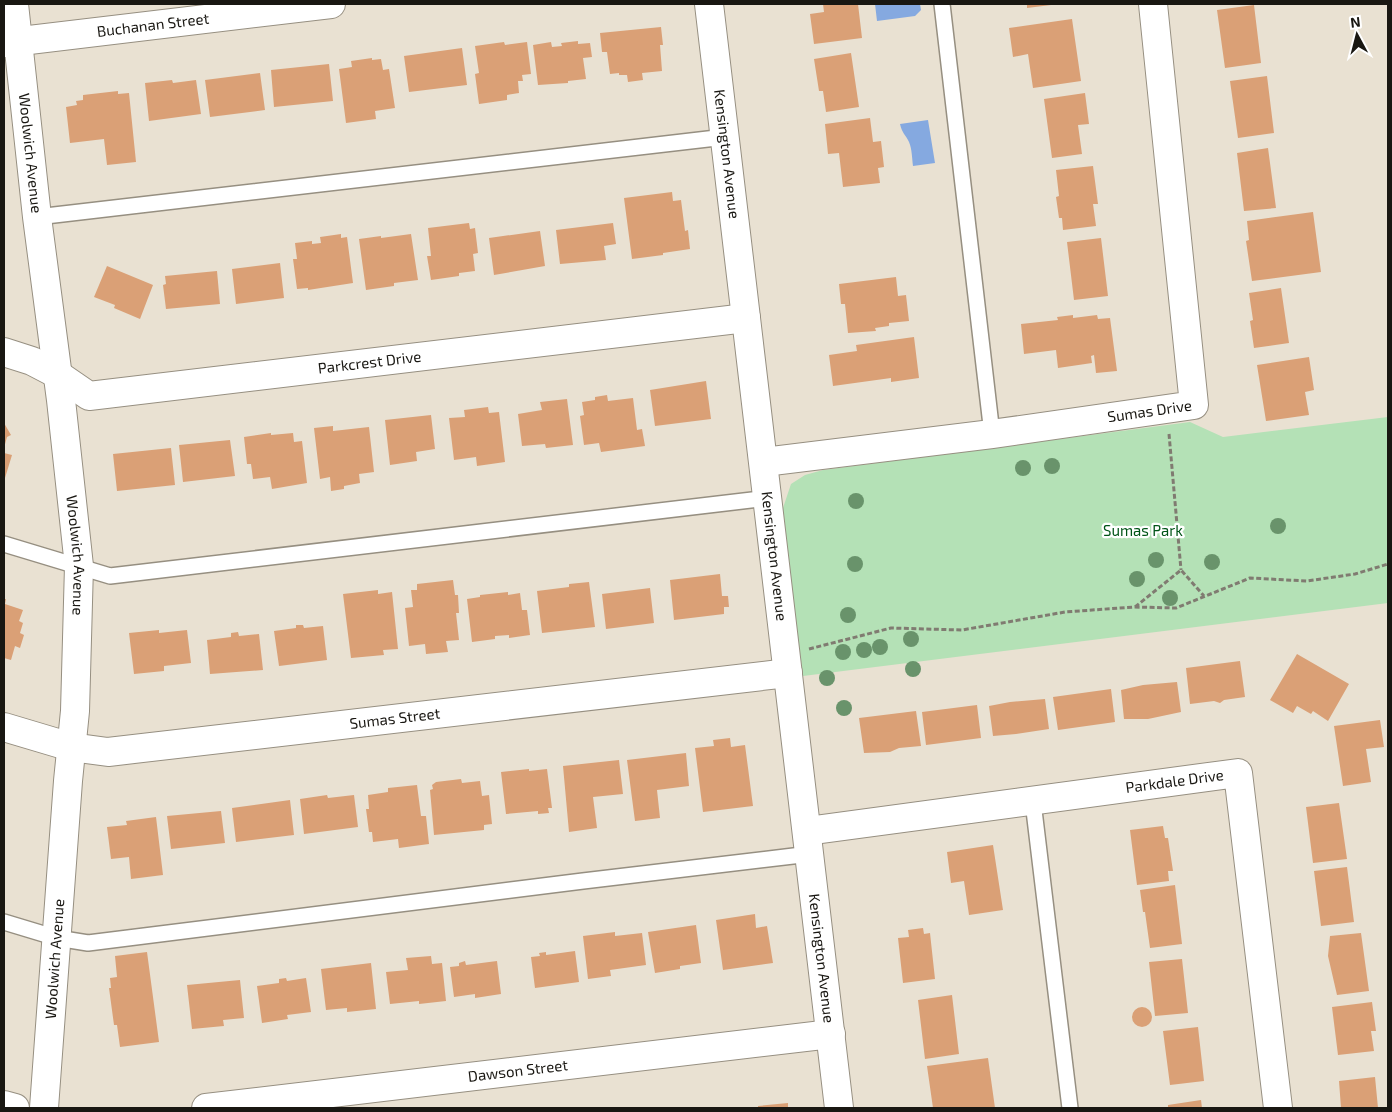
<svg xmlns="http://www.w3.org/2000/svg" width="1392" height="1112" font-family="'Exo 2',sans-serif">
	<rect width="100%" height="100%" fill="#e9e1d2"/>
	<path fill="#b4e1b6" d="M1388 417V603L803 676 781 514 791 484 805 475 823 470 1190 422 1223 437Z"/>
	<path fill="#85a9e0" d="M875 4H920L921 10 915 16 877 21Z
		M928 120 935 163 913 166C912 158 912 149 909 142 905 134 902 133 900 124Z"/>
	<path fill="#daa076" d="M823 4H858L862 38 814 44 810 14 824 12Z
		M1027 4H1051V5L1027 8Z
		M1254 5 1261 63 1225 68 1217 10Z
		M1072 19 1081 81 1033 88 1028 54 1013 57 1009 28Z
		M661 27 663 45H660L662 71 642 73 643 80 628 82 627 75H619V73L610 74 607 52H602L600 33Z
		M578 41V44L590 43 592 57 583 58 586 79 568 81V83L538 85 533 45 551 42 552 47 562 46 561 43Z
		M504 42 505 45 527 42 531 74 522 75 523 81H518L519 93 507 95V100L479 104 475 74 479 73 475 46Z
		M462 48 467 85 409 92 404 56Z
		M851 53 859 107 826 112 823 91H819L814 59Z
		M372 58V60L381 59 383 70 389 69 395 108 375 111 376 119 346 123 339 69 352 67 351 61Z
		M329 64 333 101 274 107 271 70Z
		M260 73 265 110 210 117 205 80Z
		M1267 76 1274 133 1238 138 1230 81Z
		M172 80 173 83 196 80 201 114 149 121 145 83Z
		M118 91V94L129 93 136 162 107 165 104 139 70 143 66 107 77 105 76 101 83 100V95Z
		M1085 93 1089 124 1078 125 1082 154 1052 158 1044 99Z
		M870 118 873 142 881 141 884 167 878 168 880 183 843 187 839 153 828 154 825 124Z
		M1268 148 1276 208 1244 211 1237 153Z
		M1093 166 1098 204H1093L1096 226 1063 230 1062 218H1059L1056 197 1059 196 1056 170Z
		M672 192 673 201 681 200 685 231 688 230 690 249 663 253V255L632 259 624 198Z
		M1313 212 1321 272 1252 281 1246 241 1249 240 1247 221Z
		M469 223 470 229 475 228 478 253 473 254 475 271 459 273V276L431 280 427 256H431L428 228Z
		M613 223 616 244 604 246 606 260 560 264 556 230Z
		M540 231 545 266 494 275 489 238Z
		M341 234V238L347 237 353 283 308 290V288L297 289 293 259H297L295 243 312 241V244L321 243 320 237Z
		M411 234 418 280 394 283V286L366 290 359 239 381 236V238Z
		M1101 238 1108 296 1074 300 1067 242Z
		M280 263 284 298 236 304 232 269Z
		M107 266 153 285 140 319 114 308 115 305 94 297Z
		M217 271 220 304 166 309 163 285 166 284 165 276Z
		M896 277 898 296 906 295 909 321 889 323V326L875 328 876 331 848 333 845 304H841L839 284Z
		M1281 288 1289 343 1254 348 1250 321 1253 320 1249 293Z
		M1073 315V318L1097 315 1098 319 1110 318 1117 371 1096 373 1094 355 1091 356 1092 363 1058 368 1056 350 1024 354 1021 324 1058 320 1057 317Z
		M914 337 919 378 891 382V378L833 386 829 355 857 351 856 345Z
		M1309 357 1314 390 1305 392 1309 415 1266 421 1257 365Z
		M706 381 711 419 655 426 650 390Z
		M607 395 608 401 633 398 637 430 642 429 645 446 601 452 599 443 584 445 580 416 584 415 582 402 595 400V397Z
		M567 399 573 445 546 448 545 444 522 446 518 414 542 410 540 402Z
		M488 407 489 413 499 412 505 462 477 466 476 457 454 460 449 418 465 417 464 410Z
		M431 415 435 449 416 452 417 461 390 465 385 420Z
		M4 423 11 435 7 437 4 448Z
		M333 426V431L369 427 374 472 359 474 360 483 344 486V489L331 491 330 477 320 479 314 428Z
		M271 433V435L293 433 294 442 302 441 307 483 272 489 270 477 253 479 251 464H247L244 437Z
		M230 440 235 476 183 482 179 445Z
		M171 448 175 485 117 491 113 454Z
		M4 453 12 455 5 478H4Z
		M720 574 722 596H728L729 607H724V614L674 620 670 580Z
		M453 580 455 595H458L459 613H456L459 640 446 641 448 652 426 654 425 644 409 646 405 608 413 607 411 590H417V584Z
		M589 582 595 627 542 633 537 591 569 587V584Z
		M650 588 654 623 606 629 602 594Z
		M378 590V594L392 592 398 649 383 650 384 655 351 658 343 594Z
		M508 592V595L520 593 522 610H527L530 635 509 638V635L495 636V639L472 642 467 599 480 597V595Z
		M4 599H6L5 604 23 610 19 621 23 623 20 633 24 635 20 648 15 646 11 660 4 658Z
		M296 625H303L304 628 323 626 327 660 279 666 274 631 296 628Z
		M159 630V633L187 630 191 663 164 666V671L134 674 129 633Z
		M238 632 239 636 259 634 263 670 210 674 207 640 231 637V633Z
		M1297 654 1349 684 1328 721 1313 711 1311 714 1297 706 1293 713 1270 700Z
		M1240 661 1245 697 1224 700 1220 703 1214 701 1190 704 1186 668Z
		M1177 682 1181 712 1148 719H1124L1121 690 1143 685Z
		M1111 689 1115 722 1058 730 1053 697Z
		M1045 699 1049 729 1016 734 993 736 989 706 1010 702Z
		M977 705 981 738 926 745 922 712Z
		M916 711 921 746 899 748 890 752 864 753 859 718Z
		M1380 720 1384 747 1366 749 1371 782 1343 786 1334 726Z
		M730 738 731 747 745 745 753 806 703 812 695 748 714 746 713 740Z
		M686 753 689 786 657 790 660 818 635 821 627 760Z
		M619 760 623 794 593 797 597 828 569 832 563 766Z
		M529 769V771L547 769 552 808H548L549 813 538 814V811L506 814 501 772Z
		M461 779 462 783 480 781 482 796 489 795 492 824 484 825V830L434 835 430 790 433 789 432 785 436 782Z
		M417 785 421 816H426L429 844 399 848 398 839 373 842 372 832H369L366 809H369L368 795 388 792V788Z
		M327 795 328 798 354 795 358 827 304 834 300 799Z
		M290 800 294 835 236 842 232 808Z
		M1339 803 1347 859 1313 863 1306 807Z
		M221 811 225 843 171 849 167 816Z
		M156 817 163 875 131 879 129 857 111 859 107 827 127 825 126 821Z
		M1163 826 1165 838H1168L1173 871H1168L1169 881 1137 885 1130 830Z
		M993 845 1003 910 969 915 964 881 951 883 947 852Z
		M1347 867 1354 922 1321 926 1314 871Z
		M1175 885 1182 944 1150 948 1145 912H1143L1140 890Z
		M755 914 756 928 767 926 773 963 723 970 716 920Z
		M696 925 701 963 680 966V969L655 973 648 932Z
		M923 928 924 934 930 933 935 979 903 983 898 938 909 937 908 930Z
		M615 932V936L642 933 646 965 610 970 611 976 588 979 583 936Z
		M1361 933 1369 991 1337 995 1328 956 1330 936Z
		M575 951 579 982 535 988 531 957 540 956 539 953 546 952V955Z
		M147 952 159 1042 120 1047 117 1025H114L109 988H111L110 978 117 977 115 956Z
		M431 956 432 964 442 963 446 1001 419 1004V1001L390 1004 386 972 408 970 406 958Z
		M1182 959 1188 1013 1155 1016 1149 962Z
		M465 961 466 965 497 961 501 994 475 998V994L454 997 450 967 459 966V963Z
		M371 963 376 1009 347 1012V1008L326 1010 321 969Z
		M286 978 287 981 306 978 311 1012 287 1015 288 1019 262 1023 257 986 279 983V979Z
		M240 980 244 1018 223 1020 224 1026 192 1029 187 985Z
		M952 995 959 1054 925 1059 918 1000Z
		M1372 1002 1376 1031H1371L1374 1051 1338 1055 1332 1007Z
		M1132 1017a10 10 0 1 1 20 0a10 10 0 1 1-20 0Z
		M1198 1027 1204 1081 1170 1085 1163 1031Z
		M988 1058 995 1108H933L927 1066Z
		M1375 1077 1378 1108H1341L1339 1081Z
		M1201 1100 1202 1108H1168V1105Z
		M788 1103V1108H758V1106Z"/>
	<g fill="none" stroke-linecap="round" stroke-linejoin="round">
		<g stroke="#968f81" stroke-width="18">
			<path id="service" d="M942 4 992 434
				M37 217 725 137
				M4 544 110 576 768 498
				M1033 802 1070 1108
				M4 922 57 938 88 943 583 881 810 854"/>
		</g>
		<g stroke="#968f81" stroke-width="30">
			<g id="minor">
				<path id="s1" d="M14 4 37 217 61 400 79 566 75 711 68 781 44 1108"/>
				<path id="s2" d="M4 43 331 4"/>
				<path id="s3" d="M4 352 32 361 57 374 89 396 746 318"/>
				<path id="s4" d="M764 462 992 434 1194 405 1153 4"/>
				<path id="s5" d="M4 727 71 747 108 752 788 673"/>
				<path id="s6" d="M807 831 1238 773 1278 1108"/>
				<path d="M4 1105 15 1108"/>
				<path id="s7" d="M206 1108 831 1034"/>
			</g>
		</g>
		<g stroke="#968f81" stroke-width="30">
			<g id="tertiary">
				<path id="s8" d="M709 4 839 1108"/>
			</g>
		</g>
		<path stroke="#807b71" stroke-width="3" stroke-dasharray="5 2.5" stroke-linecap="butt" d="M1169 434 1181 570
			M1135 607 1181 570 1204 596
			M809 649 891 628 962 630 1065 612 1134 607 1176 608 1250 578 1307 581 1355 574 1388 564"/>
		<use href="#service" stroke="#fff" stroke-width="15"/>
		<use href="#minor" stroke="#fff" stroke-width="28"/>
		<use href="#tertiary" stroke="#fff" stroke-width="28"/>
	</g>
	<g fill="#69936b">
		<circle cx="1052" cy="466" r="8"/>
		<circle cx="1023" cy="468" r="8"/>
		<circle cx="856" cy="501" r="8"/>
		<circle cx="1278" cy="526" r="8"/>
		<circle cx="1156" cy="560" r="8"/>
		<circle cx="1212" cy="562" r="8"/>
		<circle cx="855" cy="564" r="8"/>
		<circle cx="1137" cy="579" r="8"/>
		<circle cx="1170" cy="598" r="8"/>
		<circle cx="848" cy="615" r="8"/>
		<circle cx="911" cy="639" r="8"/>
		<circle cx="880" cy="647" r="8"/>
		<circle cx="864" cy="650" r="8"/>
		<circle cx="843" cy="652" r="8"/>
		<circle cx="913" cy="669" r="8"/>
		<circle cx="827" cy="678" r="8"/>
		<circle cx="844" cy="708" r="8"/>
	</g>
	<g text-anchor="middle" stroke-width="4.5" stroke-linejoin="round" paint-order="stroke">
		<g font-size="15" fill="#191712" stroke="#fff">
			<text dy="5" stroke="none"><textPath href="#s2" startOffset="150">Buchanan Street</textPath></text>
			<text dy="5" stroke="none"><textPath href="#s1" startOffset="150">Woolwich Avenue</textPath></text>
			<text dy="5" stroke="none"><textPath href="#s8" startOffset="151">Kensington Avenue</textPath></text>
			<text dy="5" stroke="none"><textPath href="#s3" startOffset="379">Parkcrest Drive</textPath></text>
			<text dy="5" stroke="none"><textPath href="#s4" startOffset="389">Sumas Drive</textPath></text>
			<text dy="5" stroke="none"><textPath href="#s1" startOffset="555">Woolwich Avenue</textPath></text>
			<text dy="5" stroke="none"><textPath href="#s8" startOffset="556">Kensington Avenue</textPath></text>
			<text dy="5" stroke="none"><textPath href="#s5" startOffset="396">Sumas Street</textPath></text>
			<text dy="5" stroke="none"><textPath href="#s6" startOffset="371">Parkdale Drive</textPath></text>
			<text dy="5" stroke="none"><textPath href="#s8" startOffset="961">Kensington Avenue</textPath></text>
			<text transform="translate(55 959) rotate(-86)" y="5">Woolwich Avenue</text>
			<text dy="5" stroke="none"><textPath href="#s7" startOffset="314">Dawson Street</textPath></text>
		</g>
		<g font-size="15" fill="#005417" stroke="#fff">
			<text x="1143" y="536">Sumas Park</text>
		</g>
	</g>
	<rect width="1392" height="1112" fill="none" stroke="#191712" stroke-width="10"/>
	<g transform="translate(1357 35) rotate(353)" stroke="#ffffff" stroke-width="4" paint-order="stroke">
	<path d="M0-4L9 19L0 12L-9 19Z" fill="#191712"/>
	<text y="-8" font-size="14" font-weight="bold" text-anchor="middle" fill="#191712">N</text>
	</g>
</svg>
